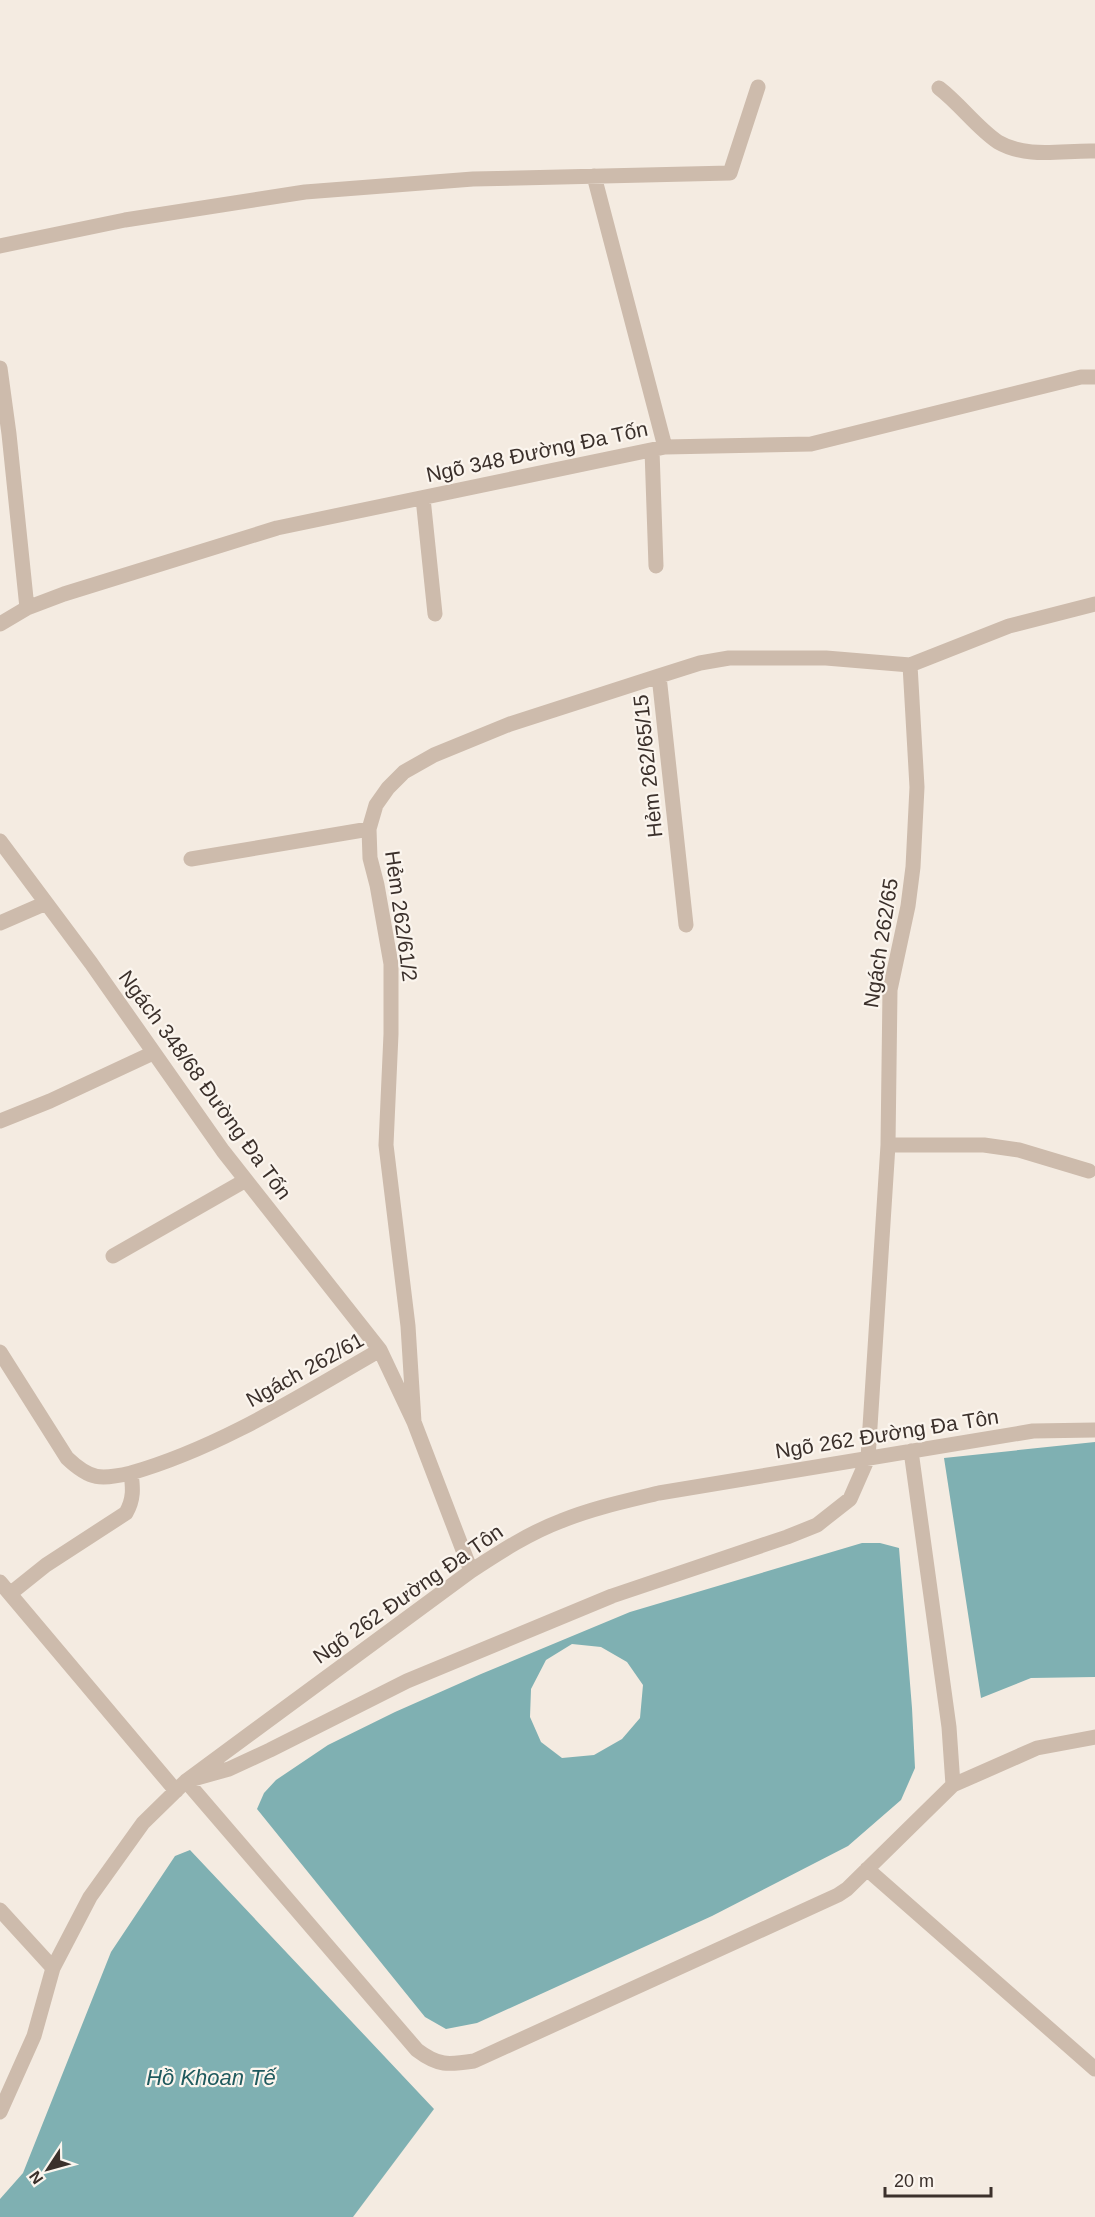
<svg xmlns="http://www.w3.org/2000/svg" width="1095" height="2217" font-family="Arial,sans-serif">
	<rect width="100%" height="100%" fill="#f4ebe1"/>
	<path fill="#7fb0b2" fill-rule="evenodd" d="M1095 1442V1677L1031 1678 981 1698 944 1458Z
		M862 1543H880L899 1548 912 1708 915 1768 901 1800 848 1846 712 1916 477 2023 446 2029 425 2017 257 1809 264 1793 276 1780 328 1745 395 1712 481 1674 630 1612ZM572 1644 601 1647 627 1662 643 1685 640 1718 622 1739 594 1755 562 1758 541 1742 530 1717 531 1689 546 1660Z
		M190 1850 434 2109 353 2217H0V2199L23 2173 111 1952 175 1856Z"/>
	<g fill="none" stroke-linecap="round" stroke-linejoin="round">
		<path stroke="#cdbbac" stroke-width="15" d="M939 88C960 104 977 128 998 142 1027 159 1063 150 1095 151
			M594 176 665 447
			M0 246 125 220 305 192 473 179 730 173 758 87
			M0 368 9 434 27 608
			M652 450 656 566
			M423 498 435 614
			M0 624 27 608 64 594 277 528 665 447 811 444 1081 377H1095
			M0 841 91 963 223 1151 380 1350
			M191 859 369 829
			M0 923 46 903
			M686 925 659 676 700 663 729 658H826L910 665
			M0 1121 50 1101 153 1053
			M888 1145H984L1019 1150 1089 1171
			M113 1256 246 1180
			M0 1352 67 1458C90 1480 101 1480 131 1473
			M414 1422 408 1326 386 1145 391 1034V964L377 885 370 858 369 829 376 805 388 788 404 772 434 755 510 724 659 676
			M911 1451 949 1727 953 1785 847 1889 838 1895 474 2061C448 2065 438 2066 417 2050L186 1781 229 1769 270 1750 407 1681 612 1596 787 1537 817 1525 850 1499 868 1458 888 1145 890 990 908 906 913 867 917 787 910 665 1009 626 1095 604
			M0 1582 176 1791
			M11 1593 46 1565 126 1513C134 1499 133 1488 131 1473 221 1447 300 1396 380 1350L414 1422 471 1571
			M953 1785 1037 1748 1095 1737
			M867 1869 1095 2069
			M0 1910 53 1968
			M0 2112 34 2036 53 1968 90 1897 143 1823 186 1781 471 1571C500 1552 529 1533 561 1521 593 1508 626 1501 659 1493L1033 1431 1095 1430"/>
	</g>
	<g text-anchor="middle" stroke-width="4.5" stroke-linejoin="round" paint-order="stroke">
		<g font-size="21" fill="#3b302b" stroke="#fbf5ee">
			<text transform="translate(537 452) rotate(-12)" y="7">Ngõ 348 Đường Đa Tốn</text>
			<text transform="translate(648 766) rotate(-96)" y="7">Hẻm 262/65/15</text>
			<text transform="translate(401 916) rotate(82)" y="7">Hẻm 262/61/2</text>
			<text transform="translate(881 943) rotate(-81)" y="7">Ngách 262/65</text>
			<text transform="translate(205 1085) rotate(54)" y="7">Ngách 348/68 Đường Đa Tốn</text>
			<text transform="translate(305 1370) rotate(-29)" y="7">Ngách 262/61</text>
			<text transform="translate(887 1434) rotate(-9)" y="7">Ngõ 262 Đường Đa Tôn</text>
			<text transform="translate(408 1594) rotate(-35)" y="7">Ngõ 262 Đường Đa Tôn</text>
		</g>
		<g font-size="22" font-style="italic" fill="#1f5a5e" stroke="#fbf5ee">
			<text x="211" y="2085">Hồ Khoan Tế</text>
		</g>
	</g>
	<g transform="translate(48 2169) rotate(234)" stroke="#fbf5ee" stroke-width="4.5" paint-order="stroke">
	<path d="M0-4.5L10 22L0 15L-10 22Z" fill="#3b302b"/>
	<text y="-9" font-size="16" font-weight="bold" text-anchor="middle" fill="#3b302b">N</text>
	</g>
	<path d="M885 2187v9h106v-9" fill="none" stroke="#3b302b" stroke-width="3"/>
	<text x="894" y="2187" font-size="18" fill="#3b302b" stroke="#fbf5ee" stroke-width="4.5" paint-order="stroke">20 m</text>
</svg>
